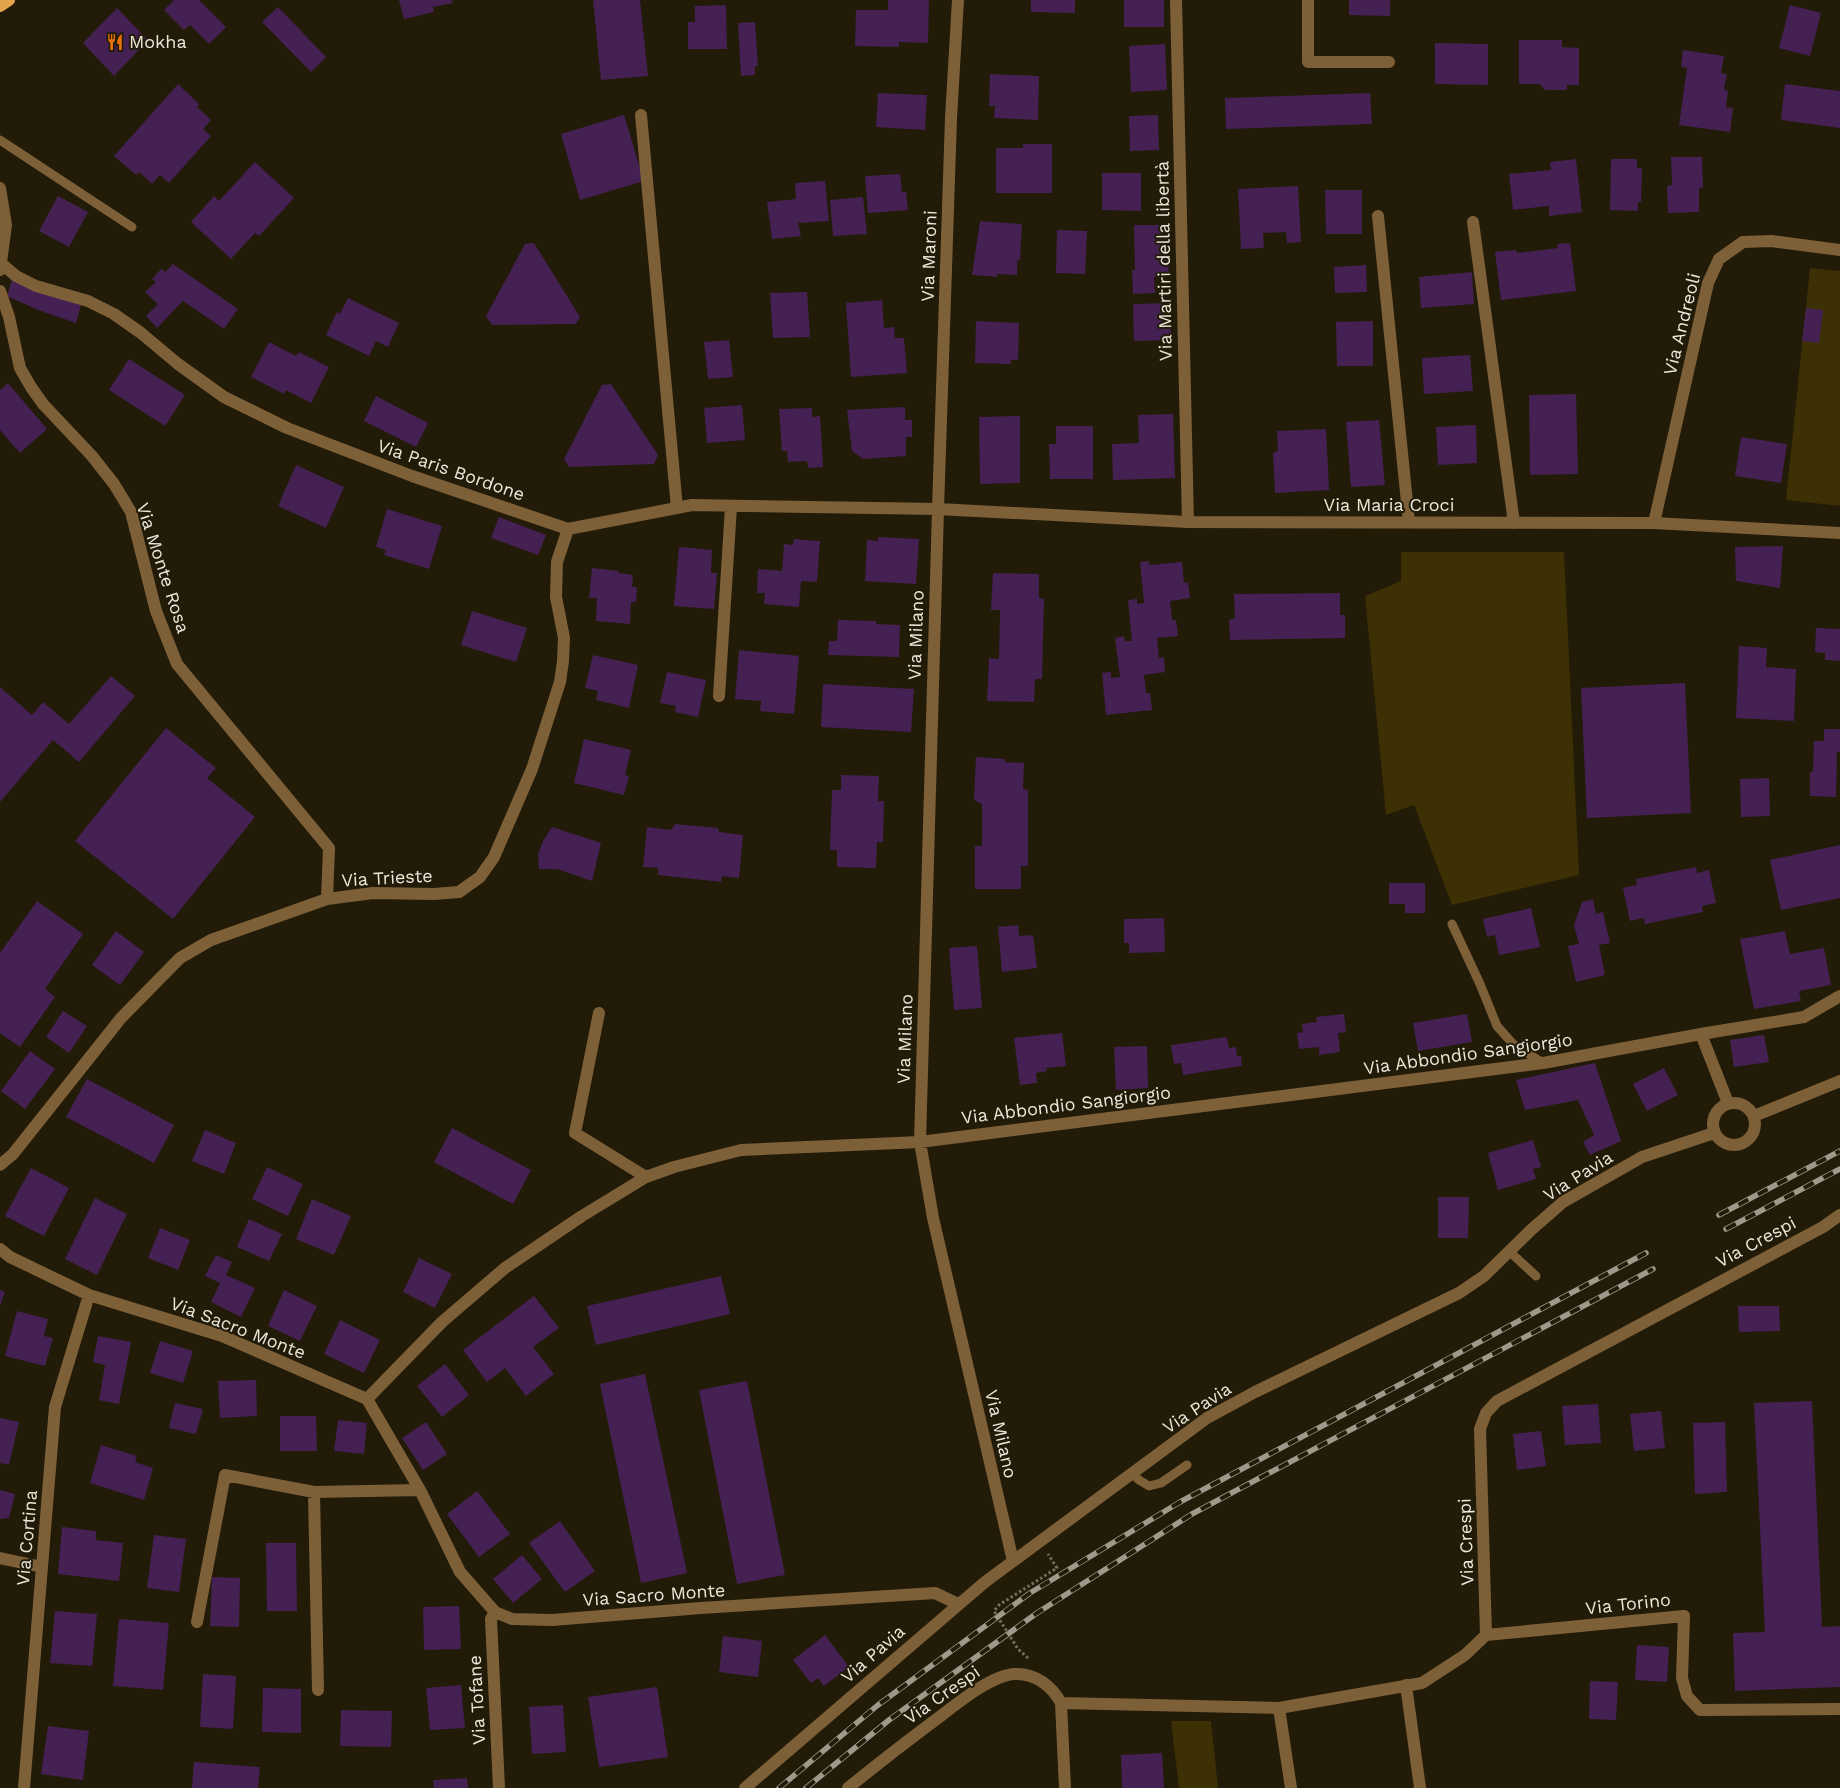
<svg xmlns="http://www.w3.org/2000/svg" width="1840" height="1788" font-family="'Work Sans',sans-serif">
	<rect width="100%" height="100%" fill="#221b08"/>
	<path fill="#3d3004" d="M1810 268 1840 271V506L1786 500Z
		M1401 552H1564L1579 875 1452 905 1414 805 1386 815 1365 596 1401 581Z
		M1171 1721H1211L1218 1788H1179Z"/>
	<path fill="#442152" d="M174 0H199L226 27 209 44 190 25 184 30 164 10Z
		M399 0H452L453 3 433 7 434 12 404 19Z
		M593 0H640L648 76 601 80Z
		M888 0H929L928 43 899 42V47L855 46 856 10H888Z
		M1031 0H1075V13L1031 12Z
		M1124 0H1164V27H1124Z
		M1349 0H1390V16L1349 15Z
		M726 5 727 49H688V22H695V6Z
		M1790 5 1821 13 1810 56 1779 48Z
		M278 7 326 57 311 72 262 22Z
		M117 8 148 40 114 76 83 43Z
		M755 22 758 66H755V75L741 76 738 23Z
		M1519 40H1562V47L1579 48V85H1567V90H1545L1540 84H1519Z
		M1435 43 1488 44V85L1435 84Z
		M1165 44 1167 90 1131 92 1129 46Z
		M1683 50 1724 56 1721 73 1727 74 1724 89 1728 91 1726 107 1733 108 1730 132 1679 125 1687 68 1681 67Z
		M990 74 1039 76 1038 120 994 118 995 106H989Z
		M178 84 199 104 197 107 211 120 203 129 211 136 169 183 160 175 152 184 139 172 136 175 114 156Z
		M1785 84 1840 91V128L1781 120Z
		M878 93 927 95 925 130 876 127Z
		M1370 93 1372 124 1226 129 1225 98Z
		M624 115 644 181 580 200 561 134Z
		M1158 115 1159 150 1130 151 1129 116Z
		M1023 144H1052V193H996V148H1023Z
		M1671 157H1702L1703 188H1699V212L1668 213 1667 186 1672 185Z
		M1576 159 1582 212 1549 216V206L1513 210 1509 174 1551 170 1550 162Z
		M1611 159H1637V168H1642L1641 202H1638V211L1610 210Z
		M255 162 294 198 259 236 255 233 231 259 191 222 214 196 219 201Z
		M1102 173H1141V211L1102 210Z
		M900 174 902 192H906L908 210 868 213 865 176Z
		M825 181 829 221 798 223 801 236 772 239 767 202 796 199 795 183Z
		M1298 186 1301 242 1287 243 1286 232 1263 233 1264 248 1241 249 1238 189Z
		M1325 190H1362V234H1326Z
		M58 196 88 212 69 247 39 231Z
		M863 197 867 234 833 236 830 200Z
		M980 221 1022 224 1020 260 1017 261V275L997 274V277L972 275Z
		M1134 225H1167L1169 277H1154L1155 293 1133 294 1132 270H1135Z
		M1057 230 1087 231 1085 274 1056 273Z
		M534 243 580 317 576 324 492 325 486 316 525 244Z
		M1570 243 1576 291 1501 300 1495 252 1516 250 1517 253 1558 248 1557 244Z
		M173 264 238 309 224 329 183 301 157 328 146 316 158 304 145 292 156 282 152 279 161 269 165 272Z
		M1366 265 1367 292 1335 293 1334 267Z
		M1472 272 1474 304 1421 308 1419 277Z
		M12 279 81 305 76 323 38 310 7 296Z
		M807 292 810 337 773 338 770 293Z
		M348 298 399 323 388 347 376 341 369 356 326 335 337 312 340 314Z
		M882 300 884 328 894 327 895 338H904L907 373 851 377 846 303Z
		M1170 303 1171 340 1134 341 1133 304Z
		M1806 308 1823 310 1819 343 1802 341Z
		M976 321 1019 323 1018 360H1011V364L975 363Z
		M1373 321V366H1337L1336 322Z
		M729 340 733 377 708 379 704 342Z
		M269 342 296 356 299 352 329 367 311 403 286 390 284 394 251 377Z
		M1470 355 1473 391 1424 394 1422 358Z
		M129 359 185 395 165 426 109 390Z
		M8 383 47 429 20 453 0 430V390Z
		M611 384 658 455 654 464 569 467 564 459 602 385Z
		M1576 394 1578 474 1530 475 1529 395Z
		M376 396 428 423 416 447 364 421Z
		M742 405 745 440 707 443 704 408Z
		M905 407V420H912V437H906V456L863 459 852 451 847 410Z
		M812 408V417L820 416 823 467 808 468 807 461 788 462 787 451H782L779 409Z
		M1173 414 1175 478 1113 480 1112 444 1139 443 1138 415Z
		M1020 416V483L980 484 979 417Z
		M1379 420 1385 485 1351 487 1346 422Z
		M1476 425 1477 463 1438 465 1436 427Z
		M1056 426H1093V479H1050L1049 444H1056Z
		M1326 429 1329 490 1275 493 1273 453 1278 451 1277 431Z
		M1741 437 1787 444 1781 483 1735 476Z
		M296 465 344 487 326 528 278 506Z
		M387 509 442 526 429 569 384 555 386 550 376 547Z
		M499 517 546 535 538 555 491 538Z
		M878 537 919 539 916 584 865 581 867 540 878 541Z
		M794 539 820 541 817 582 801 581 799 607 764 604 765 593H757L758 569 782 571 784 544 793 545Z
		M1783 546 1780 588 1736 581 1735 547Z
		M679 547 712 550 711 573H717L714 609 674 606Z
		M1149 561V565L1182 562 1184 583 1188 582 1190 598 1170 601 1172 620H1176L1178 636 1157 638 1159 658 1164 657 1165 672 1144 675 1146 693H1150L1152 710 1106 715 1102 673 1111 672V678L1120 677 1115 638 1124 636 1125 641H1132L1128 600 1137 599V604L1144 603 1140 562Z
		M592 568 618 571 619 573 633 575 632 587H637L636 602H631L630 624 596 621 597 598H589Z
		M993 573 1039 574V598L1044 599 1042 679H1035L1034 702 987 701 989 658 999 659 1000 610H991Z
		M1340 593V615H1345V638L1230 640 1229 620 1235 618 1234 594Z
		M472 611 527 628 516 662 461 645Z
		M838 620 876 621V624L900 625 899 657 828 655 829 641H837Z
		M1816 628 1840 629V661L1825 660V653L1815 652Z
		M1739 646 1767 648 1766 667 1796 669 1794 721 1736 718Z
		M739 650 799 656 794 714 760 711 761 701 735 699Z
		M593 655 638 665 629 708 596 700 598 691 585 688Z
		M667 672 706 680 698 717 675 712 676 706 660 703Z
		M111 676 135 696 79 762 53 740 0 802V687L32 715 43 702 69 724Z
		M1685 683 1691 813 1587 818 1581 688Z
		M823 684 914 689 911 732 821 727Z
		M166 728 216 768 207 778 255 817 173 919 75 841Z
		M1824 729H1840V752H1837L1836 797 1810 796V772H1813L1814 741H1824Z
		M584 739 631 750 625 775 629 776 624 795 574 783Z
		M976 757 1005 759V762L1024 763 1023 789 1028 790V866H1021V889H975V846H982V804L974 800Z
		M841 775 879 776 878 801H884L883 842H877L876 868 837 867V850H830L832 790H841Z
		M1769 778 1770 816 1741 817 1740 779Z
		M675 824 718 828 719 832 743 835 739 878 722 876 721 882 658 875V868L643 867 647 827 671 830Z
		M552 827 601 843 592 881 557 869H539L538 854 543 841Z
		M1840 845V898L1781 910 1770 860Z
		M1696 867 1697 873 1709 870 1716 903 1702 906 1703 912 1645 924 1644 918 1630 921 1623 888 1637 885 1636 879Z
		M1389 883H1425V913H1405V904H1389Z
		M1593 899 1596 914 1603 912 1610 943 1599 945 1605 975 1576 982 1568 946 1579 944 1574 925 1582 902Z
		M37 901 83 934 45 989 55 997 20 1047 0 1033V953Z
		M1531 908 1540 947 1499 955 1495 935 1487 937 1483 919Z
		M1164 918 1165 952 1129 953V943H1124V919Z
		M1018 925 1019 936 1033 935 1037 968 1002 972 998 927Z
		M116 931 144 952 120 985 92 965Z
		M1785 931 1790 954 1824 948 1831 985 1799 991 1801 1001 1754 1009 1740 939Z
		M977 946 982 1008 954 1010 949 948Z
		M63 1011 87 1026 69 1053 46 1037Z
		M1344 1014 1346 1032 1338 1033 1340 1052 1319 1055V1047L1299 1049 1297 1033 1303 1032 1302 1024 1317 1022 1316 1017Z
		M1467 1014 1472 1042 1418 1051 1413 1023Z
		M1062 1033 1066 1066 1046 1068 1047 1071 1036 1073 1037 1083 1020 1085 1014 1038Z
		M1764 1035 1769 1062 1734 1067 1730 1040Z
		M1227 1037 1229 1048 1236 1047 1237 1056H1241L1242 1066 1183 1075 1181 1063 1174 1064 1171 1045Z
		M1147 1046 1148 1088 1116 1090 1114 1047Z
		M30 1051 55 1069 25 1109 1 1091Z
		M1595 1063 1621 1141 1590 1155 1583 1142 1594 1135 1578 1100 1525 1110 1516 1080Z
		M1664 1068 1678 1095 1647 1111 1633 1084Z
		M87 1079 174 1125 154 1163 66 1117Z
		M452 1128 531 1170 513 1204 434 1162Z
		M205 1130 236 1143 224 1174 192 1161Z
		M1533 1140 1541 1167 1533 1169 1536 1179 1498 1190 1488 1153Z
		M267 1167 303 1184 288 1216 252 1199Z
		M31 1168 69 1188 44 1236 5 1216Z
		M1438 1197H1469L1468 1238H1438Z
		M95 1198 127 1214 97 1275 65 1259Z
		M312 1199 351 1216 334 1255 296 1239Z
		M249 1219 282 1234 269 1261 237 1247Z
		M160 1228 190 1240 178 1270 148 1258Z
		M216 1255 232 1262 226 1275 255 1288 241 1317 211 1302 220 1283 205 1276Z
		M419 1258 452 1274 435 1308 403 1292Z
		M721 1276 730 1314 596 1345 587 1306Z
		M0 1290 5 1292 0 1306Z
		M284 1290 317 1306 300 1341 268 1326Z
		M534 1296 559 1328 533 1347 554 1374 526 1396 505 1368 487 1382 463 1350Z
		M1738 1306H1779L1780 1331 1739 1332Z
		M17 1311 48 1319 44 1336 53 1338 45 1366 5 1356Z
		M340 1320 380 1340 364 1373 324 1354Z
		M98 1336 131 1342 119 1404 99 1400 105 1365 93 1362Z
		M160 1341 193 1351 183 1383 150 1373Z
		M445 1364 469 1395 442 1417 417 1386Z
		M645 1374 687 1573 641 1583 600 1384Z
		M256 1380 257 1416 220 1418 218 1381Z
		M747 1381 785 1575 737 1584 699 1390Z
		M1812 1401 1822 1627 1840 1626V1687L1735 1691 1733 1633 1765 1632 1754 1403Z
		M175 1403 203 1409 196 1434 169 1428Z
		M1598 1404 1601 1443 1565 1445 1562 1406Z
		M1661 1411 1665 1448 1634 1451 1630 1414Z
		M280 1416H316L317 1451H280Z
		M0 1418 19 1422 9 1465 0 1463Z
		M338 1420 367 1423 364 1454 334 1451Z
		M426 1422 447 1454 423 1470 402 1438Z
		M1725 1422 1727 1492 1695 1494 1693 1423Z
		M1541 1431 1546 1466 1517 1470 1513 1434Z
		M101 1445 137 1456 135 1462 153 1468 144 1500 90 1483Z
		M0 1490 15 1494 9 1518 0 1519Z
		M477 1491 510 1534 479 1557 447 1514Z
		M560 1521 595 1571 565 1592 529 1543Z
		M62 1527 96 1531V1540L123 1543 119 1581 58 1574Z
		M154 1535 186 1539 179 1592 147 1588Z
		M266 1543H296L297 1611H267Z
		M522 1555 542 1579 513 1603 493 1579Z
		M212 1577 240 1578 239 1627 210 1626Z
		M459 1606 461 1649 424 1650 423 1607Z
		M55 1611 97 1614 92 1666 50 1663Z
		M119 1619 169 1623 163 1690 113 1686Z
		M825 1635 849 1667 824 1686 818 1678 811 1683 793 1660Z
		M723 1636 762 1641 758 1677 719 1672Z
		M1637 1645 1669 1647 1667 1682 1635 1680Z
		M203 1674 236 1676 233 1729 200 1727Z
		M1590 1681 1618 1682 1616 1720 1589 1719Z
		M461 1685 465 1728 430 1730 426 1688Z
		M657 1687 668 1757 599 1767 588 1697Z
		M263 1688 301 1689V1733L262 1732Z
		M563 1705 566 1752 532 1754 529 1707Z
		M341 1710 392 1711 391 1747 340 1746Z
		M48 1726 89 1731 83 1780 41 1774Z
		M1162 1753 1164 1788H1122L1121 1755Z
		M194 1762 260 1767 258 1788H192Z
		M467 1778 468 1788H434L433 1780Z"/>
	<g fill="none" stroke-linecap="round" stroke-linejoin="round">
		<path stroke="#746e5e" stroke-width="3" stroke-dasharray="2.5 2.5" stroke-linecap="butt" d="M1028 1658 1018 1649 994 1611 999 1605 1057 1568 1048 1554"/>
		<path stroke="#7e6038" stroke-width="9" d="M0 140 132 227
			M1452 924 1480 984 1497 1026 1513 1044 1543 1063
			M1510 1252 1536 1276
			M1132 1473 1139 1480 1149 1486 1161 1483 1187 1465"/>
		<path stroke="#7e6038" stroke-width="12" d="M958 0 951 118 938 509 920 1142 933 1218 1013 1561
			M1176 0 1188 522
			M1308 0V62H1389
			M641 115 677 508
			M0 188 6 225 0 270
			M1378 216 1409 522
			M1473 222 1514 523
			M2 264 16 276 36 286 88 301 114 314 141 333 178 364 224 397 287 428 412 476 568 529 692 505 938 509 1188 522 1654 523 1840 533
			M0 291 9 317 20 368 31 387 43 404 92 456 114 484 131 512 156 611 177 664 329 848 327 899
			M1654 523 1708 283 1719 259 1743 242 1771 241 1840 250
			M719 696 731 507
			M599 1013 575 1133 646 1177
			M1701 1034 1728 1103
			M1713 1124a21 21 0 1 1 42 0a21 21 0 1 1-42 0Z
			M1754 1116 1840 1081
			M0 1165 13 1154 121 1018 180 958 211 940 327 899 373 893 434 894 459 892 480 877 494 857 532 769 560 682 563 661 564 638 556 597 557 562 568 529
			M0 1249 10 1257 89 1295 222 1336 367 1399 420 1490 460 1572 495 1612 512 1619 552 1620 701 1608 935 1593 958 1604
			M367 1399 442 1322 505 1268 582 1216 646 1177 674 1167 741 1150 920 1142 1543 1063 1701 1034 1804 1017 1840 996
			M314 1492 318 1690
			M0 1558 42 1567
			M495 1612 491 1619 499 1788
			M197 1622 225 1475 314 1492 420 1490
			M1486 1635 1684 1616 1682 1678 1687 1696 1700 1710 1840 1709
			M1406 1685 1420 1788
			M1279 1708 1291 1788
			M24 1788 55 1407 89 1295
			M745 1788 985 1582 1207 1418 1255 1392 1459 1293 1484 1276 1531 1230 1563 1202 1642 1157 1714 1133
			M848 1788C875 1766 902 1745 930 1724 951 1709 989 1675 1015 1674 1035 1673 1052 1686 1061 1703
			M1065 1788 1061 1703 1279 1708 1422 1683 1465 1655 1486 1635 1480 1429 1486 1413 1497 1401 1823 1227 1840 1215"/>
		<path stroke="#e4a44b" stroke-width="12" d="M0 6 9 0"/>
		<g stroke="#9e998b" stroke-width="5.5">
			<path id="rail" d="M1719 1215 1840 1151
				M1726 1229 1840 1169
				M779 1788 878 1705 1030 1593 1180 1502 1646 1253
				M806 1788 889 1720 1037 1613 1192 1514 1653 1269"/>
		</g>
		<use href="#rail" stroke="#221b08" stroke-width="4" stroke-dasharray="11" stroke-linecap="butt"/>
	</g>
	<defs>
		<g id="restaurant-bare" transform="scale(1.35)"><path d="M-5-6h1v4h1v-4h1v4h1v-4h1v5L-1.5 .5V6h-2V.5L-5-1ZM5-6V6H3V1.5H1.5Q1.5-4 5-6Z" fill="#e8710a" stroke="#221b08" stroke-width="2.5" paint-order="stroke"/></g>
	</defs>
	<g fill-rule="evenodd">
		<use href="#restaurant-bare" x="115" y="42"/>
	</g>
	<g text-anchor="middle" stroke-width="4" stroke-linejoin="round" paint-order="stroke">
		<g font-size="18" fill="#ebe7db" stroke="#221b08" text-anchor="start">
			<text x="129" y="48">Mokha</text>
		</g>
		<g font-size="18" fill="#ebe7db" stroke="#221b08">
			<text transform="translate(929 256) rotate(-88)" y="6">Via Maroni</text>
			<text transform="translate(1164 261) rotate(-91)" y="6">Via Martiri della libertà</text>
			<text transform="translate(1682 324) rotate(-76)" y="6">Via Andreoli</text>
			<text transform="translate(451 470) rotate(19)" y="6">Via Paris Bordone</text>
			<text x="1389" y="511">Via Maria Croci</text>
			<text transform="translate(163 568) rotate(72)" y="6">Via Monte Rosa</text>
			<text transform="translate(916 635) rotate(-88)" y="6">Via Milano</text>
			<text transform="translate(387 878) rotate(-3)" y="6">Via Trieste</text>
			<text transform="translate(905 1039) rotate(-88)" y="6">Via Milano</text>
			<text transform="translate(1468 1054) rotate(-8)" y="6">Via Abbondio Sangiorgio</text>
			<text transform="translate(1066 1105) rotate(-7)" y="6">Via Abbondio Sangiorgio</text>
			<text transform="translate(1578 1176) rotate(-32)" y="6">Via Pavia</text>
			<text transform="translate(1756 1242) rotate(-28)" y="6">Via Crespi</text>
			<text transform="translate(238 1328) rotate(21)" y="6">Via Sacro Monte</text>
			<text transform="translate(1197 1408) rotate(-33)" y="6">Via Pavia</text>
			<text transform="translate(1001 1434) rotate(77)" y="6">Via Milano</text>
			<text transform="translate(27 1538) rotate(-85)" y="6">Via Cortina</text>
			<text transform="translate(1466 1542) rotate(-92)" y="6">Via Crespi</text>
			<text transform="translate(654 1595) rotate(-4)" y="6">Via Sacro Monte</text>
			<text transform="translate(1628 1604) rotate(-6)" y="6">Via Torino</text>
			<text transform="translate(873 1654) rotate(-41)" y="6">Via Pavia</text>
			<text transform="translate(942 1695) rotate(-35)" y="6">Via Crespi</text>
			<text transform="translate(477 1700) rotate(-93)" y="6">Via Tofane</text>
		</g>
	</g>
</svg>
